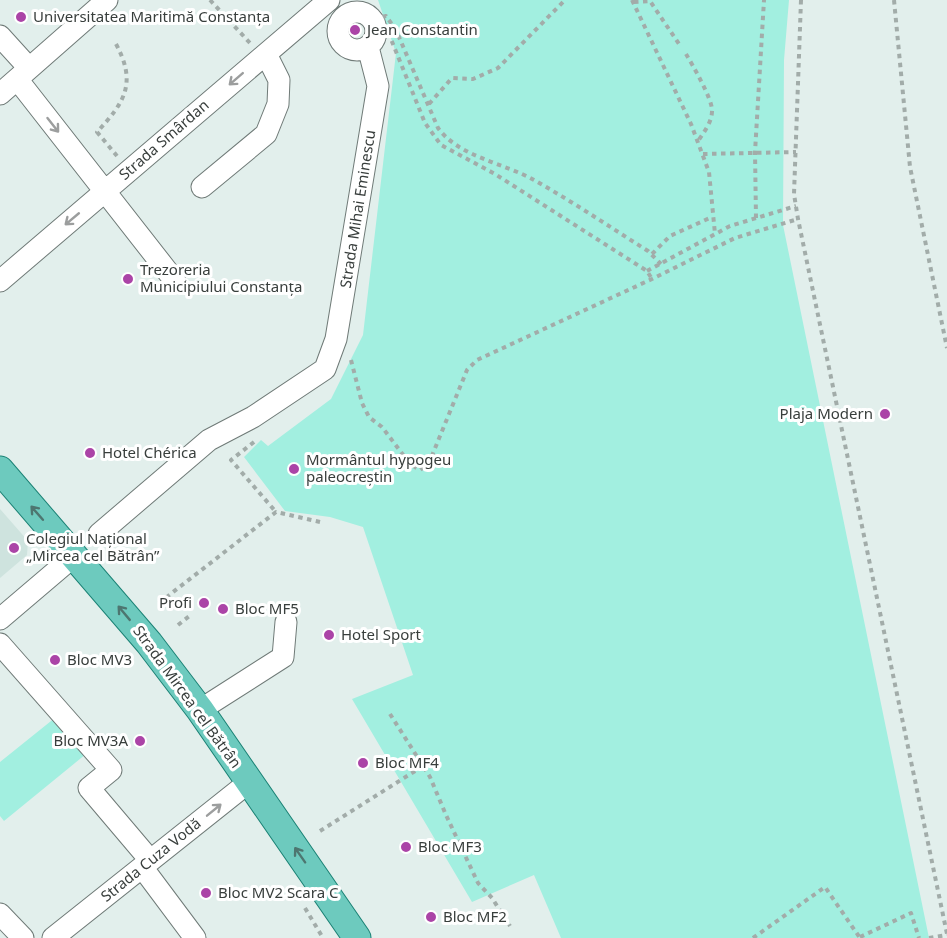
<svg xmlns="http://www.w3.org/2000/svg" width="947" height="938" font-family="'Noto Sans',sans-serif">
	<rect width="100%" height="100%" fill="#e2efec"/>
	<path fill="#cee3de" d="M0 509 28 541 27 555 0 578Z"/>
	<path fill="#a2efe0" d="M378 0H789L784 60 783 225 929 938H561L534 875 472 902 352 699 413 675 363 527 330 517 285 511 244 457 261 440 268 446 331 399 363 335 396 53Z
		M56 717 86 754 4 821 0 816V762Z"/>
	<g fill="none" stroke-linecap="round" stroke-linejoin="round">
		<g stroke="#6f7a77" stroke-width="23">
			<path id="minor" d="M338 31a19 19 0 1 1 38 0a19 19 0 1 1-38 0Z
				M0 36 29 68
				M17 79 175 281
				M0 94 107 0
				M202 187 266 134 278 104 279 80 266 54
				M0 281 329 0
				M99 534 209 440 253 417 325 369 336 339 378 86 368 47
				M0 619 67 562
				M0 644 111 770 89 788 150 860
				M200 710 283 657 286 622
				M142 867 195 938
				M0 914 23 938
				M53 938 249 782"/>
		</g>
		<g stroke="#1b8275" stroke-width="29">
			<path id="major" d="M0 470 149 643 200 710 357 938"/>
		</g>
		<path stroke="#a2aca9" stroke-width="4" stroke-dasharray="4.5 4.5" stroke-linecap="butt" d="M210 0 250 43
			M632 0 691 124 709 172 715 234
			M801 0 794 194 798 219 947 934
			M894 0 910 167 947 348
			M634 2 650 1 679 44
			M382 17 386 16 396 30 438 128C459 157 504 163 534 180 573 202 610 227 648 251L661 264
			M372 19 382 17 425 123 441 145 495 174 647 271 652 279
			M116 44C137 83 125 102 97 132L117 156
			M686 54C692 64 713 100 712 111 712 122 704 132 698 141
			M429 104 452 78 473 79 498 68 565 0
			M703 154 796 152
			M756 218 755 152 764 0
			M652 254 670 236 712 217
			M647 271 730 226 796 206
			M351 360 362 403 369 417 382 427 410 464 420 470 429 463 467 370 477 360 652 279 735 238 798 219
			M254 442 231 460 276 512
			M159 603 276 512 320 522
			M178 625 192 614
			M390 714 430 777 446 815 478 883 492 898 510 926
			M320 831 423 766
			M305 908 323 938
			M860 937 911 913 919 938
			M753 938 825 887 860 938
			M929 938 947 935"/>
		<use href="#minor" stroke="#fff" stroke-width="21"/>
		<use href="#major" stroke="#6dcabe" stroke-width="27"/>
	</g>
	<defs><path id="oneway-shaft" d="M-6 0H5M1.5-3L5.5 0L1.5 3" fill="none" stroke-width="1.6" stroke-linecap="round" stroke-linejoin="round" transform="scale(1.5)"/></defs>
	<g stroke="#9c9e9e">
		<use href="#oneway-shaft" transform="translate(236 79) rotate(139)"/>
		<use href="#oneway-shaft" transform="translate(53 125) rotate(52)"/>
		<use href="#oneway-shaft" transform="translate(72 219) rotate(140)"/>
		<use href="#oneway-shaft" transform="translate(214 810) rotate(-39)"/>
	</g>
	<g stroke="#4d7670">
		<use href="#oneway-shaft" transform="translate(37 513) rotate(-131)"/>
		<use href="#oneway-shaft" transform="translate(124 613) rotate(-130)"/>
		<use href="#oneway-shaft" transform="translate(300 855) rotate(-125)"/>
	</g>
	<g fill="#ab44a7" stroke="#fff" stroke-width="2">
		<circle cx="21" cy="17" r="6"/>
		<circle cx="355" cy="30" r="6"/>
		<circle cx="128" cy="279" r="6"/>
		<circle cx="885" cy="414" r="6"/>
		<circle cx="90" cy="453" r="6"/>
		<circle cx="294" cy="469" r="6"/>
		<circle cx="14" cy="548" r="6"/>
		<circle cx="204" cy="603" r="6"/>
		<circle cx="223" cy="609" r="6"/>
		<circle cx="329" cy="635" r="6"/>
		<circle cx="55" cy="660" r="6"/>
		<circle cx="140" cy="741" r="6"/>
		<circle cx="363" cy="763" r="6"/>
		<circle cx="406" cy="847" r="6"/>
		<circle cx="206" cy="893" r="6"/>
		<circle cx="431" cy="917" r="6"/>
	</g>
	<g text-anchor="middle" stroke-width="6" stroke-linejoin="round" paint-order="stroke">
		<g font-size="15" fill="#383e3c" stroke="#fff" text-anchor="start">
			<text x="33" y="22">Universitatea Maritimă Constanța</text>
			<text x="367" y="35">Jean Constantin</text>
			<text x="140" y="275">Trezoreria<tspan x="140" dy="17">Municipiului Constanța</tspan></text>
			<text x="873" y="419" text-anchor="end">Plaja Modern</text>
			<text x="102" y="458">Hotel Chérica</text>
			<text x="306" y="465">Mormântul hypogeu<tspan x="306" dy="17">paleocreștin</tspan></text>
			<text x="26" y="544">Colegiul Național<tspan x="26" dy="17">„Mircea cel Bătrân”</tspan></text>
			<text x="192" y="608" text-anchor="end">Profi</text>
			<text x="235" y="614">Bloc MF5</text>
			<text x="341" y="640">Hotel Sport</text>
			<text x="67" y="665">Bloc MV3</text>
			<text x="128" y="746" text-anchor="end">Bloc MV3A</text>
			<text x="375" y="768">Bloc MF4</text>
			<text x="418" y="852">Bloc MF3</text>
			<text x="218" y="898">Bloc MV2 Scara C</text>
			<text x="443" y="922">Bloc MF2</text>
		</g>
		<g font-size="15" fill="#383e3c" stroke="#fff">
			<text transform="translate(164 140) rotate(-41)" y="5">Strada Smârdan</text>
			<text transform="translate(358 209) rotate(-81)" y="5">Strada Mihai Eminescu</text>
			<text transform="translate(187 697) rotate(54)" y="5">Strada Mircea cel Bătrân</text>
			<text transform="translate(151 860) rotate(-39)" y="5">Strada Cuza Vodă</text>
		</g>
	</g>
</svg>
